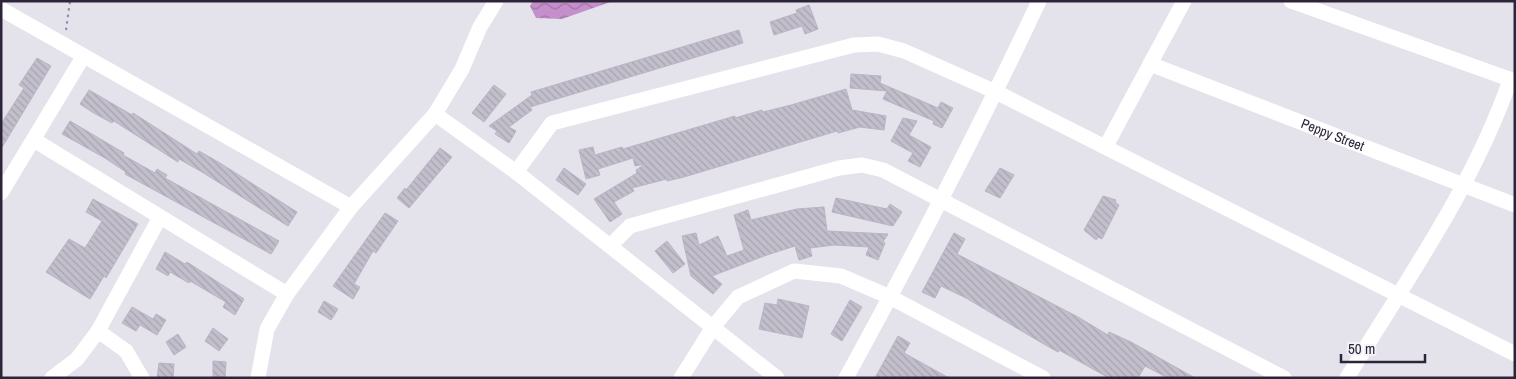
<svg xmlns="http://www.w3.org/2000/svg" width="1516" height="379" font-family="'Archivo Narrow',sans-serif">
	<defs>
		<pattern id="water-waves" width="16" height="10" patternUnits="userSpaceOnUse" patternTransform="scale(1.25)"><rect width="16" height="10" fill="#c48fcb"/><path d="M0 5q4-4 8 0t8 0" fill="none" stroke="#a075a6"/></pattern>
		<pattern id="building-back-hatch" width="6" height="6" patternUnits="userSpaceOnUse" patternTransform="scale(1.25)"><rect width="6" height="6" fill="#c2becb"/><path d="M-1 5l2 2M0 0l6 6M5-1l2 2" fill="none" stroke="#a7a3af"/></pattern>
	</defs>
	<rect width="100%" height="100%" fill="#e4e2eb"/>
	<path fill="url(#water-waves)" d="M533 1H613L562 19 536 18 530 6Z"/>
	<path fill="url(#building-back-hatch)" stroke="#b9b5c4" d="M809 5 818 29 805 34 802 26 774 35 770 22 797 13 796 10Z
		M739 30 743 43 530 107 532 110 509 127 516 131 509 143 495 134 497 131 489 126 532 95 531 92Z
		M37 58 51 66 1 149V124L24 88 19 85Z
		M851 74 881 76 880 83 938 108 941 102 953 108 942 128 933 124 934 121 883 99 887 91 850 88Z
		M494 85 506 94 484 122 472 113Z
		M846 89 852 110 886 116 884 130 860 127 838 133 837 131 684 177 667 181V179L632 188 634 191 614 202 622 214 610 222 594 199 637 173 636 170 645 164 635 166 633 158 598 169 600 175 586 179 579 150 593 147 595 155 622 147 623 149 735 116V118L762 110 763 112 791 105Z
		M89 90 132 115 133 113 197 154 199 151 220 163 297 212 288 226 202 172 179 159 178 162 114 121 112 123 92 112 80 104Z
		M903 118 917 121 909 135 931 147 920 167 908 161 913 153 891 141Z
		M70 121 124 153 123 155 155 173 157 169 167 175 165 178 279 241 271 254 125 174 126 172 105 158 62 134Z
		M440 148 452 157 409 208 397 198 405 188 406 190Z
		M564 168 586 184 578 195 556 180Z
		M1000 168 1014 175 1000 198 985 191Z
		M1103 196 1116 200 1115 202 1119 205 1102 239 1098 237 1096 240 1084 230Z
		M836 198 887 209 890 204 902 212 893 226 832 212Z
		M93 199 138 224 106 278 104 276 90 299 46 272 69 239 85 248 102 221 86 212Z
		M824 207 827 231 888 234 883 242 885 243 878 260 866 255 869 247 834 245 810 248 812 256 799 260 795 246 764 256 712 276 722 284 713 294 691 276 682 236 696 233 699 245 718 236 727 256 744 250 734 215 748 210 751 220 797 209Z
		M385 213 398 221 376 253 373 251 354 284 360 287 353 299 333 286Z
		M954 233 965 239 957 254 1078 317 1108 335 1109 332 1131 342 1195 378H1168L1145 366 1138 378H1109L1059 350 1058 352 1042 343 966 298 941 286 935 298 922 292Z
		M667 241 685 264 673 273 655 251Z
		M165 252 185 264 187 262 244 299 235 315 223 307 226 302 190 281 189 283 170 272 168 276 156 269Z
		M778 299 809 306 802 338 759 329 765 303 777 305Z
		M850 300 862 307 842 341 831 334Z
		M324 301 338 309 331 320 318 312Z
		M132 307 153 319 156 314 166 320 157 335 140 325 136 331 122 323Z
		M213 328 228 339 219 351 205 341Z
		M178 334 186 347 174 355 166 342Z
		M898 336 910 343 904 353 949 378H875Z
		M213 361 226 362 225 378 213 377Z
		M159 363 174 364 173 378H157Z"/>
	<g fill="none" stroke-linecap="round" stroke-linejoin="round">
		<path stroke="#9585ab" stroke-width="2" stroke-dasharray="2.5 4" stroke-linecap="butt" d="M66 30 70 1"/>
		<g stroke="#fff" stroke-width="15">
			<path d="M1291 1 1515 81"/>
			<path d="M1 9 351 207"/>
			<path id="s1" d="M1150 64 1515 205"/>
			<path d="M435 114 516 172 777 378"/>
			<path d="M34 140 287 294"/>
			<path d="M1106 146 1184 1"/>
			<path d="M516 172 552 123 854 45 878 44 904 51 996 92 1515 354"/>
			<path d="M1 193 83 57"/>
			<path d="M610 246 630 226 839 168 862 165 883 170 1284 378"/>
			<path d="M98 331 126 351 142 378"/>
			<path d="M52 378 77 359 98 331 160 217"/>
			<path d="M258 378 267 329 287 294 351 207 435 114 462 69 480 27 496 1"/>
			<path d="M681 378 713 327 738 297 794 271 841 276 890 297 1043 378"/>
			<path d="M846 378C914 254 979 129 1039 1"/>
			<path d="M1347 378C1405 282 1473 187 1510 80"/>
		</g>
	</g>
	<g text-anchor="middle" stroke-width="5" stroke-linejoin="round" paint-order="stroke">
		<g font-size="14" fill="#2e243a" stroke="#f3f2f8">
			<text dy="5" stroke="none"><textPath href="#s1" startOffset="196">Peppy Street</textPath></text>
		</g>
	</g>
	<rect width="1516" height="379" fill="none" stroke="#2e243a" stroke-width="5"/>
	<path d="M1341 354v8h84v-8" fill="none" stroke="#2e243a" stroke-width="2.5"/>
	<text x="1348" y="354" font-size="15" fill="#2e243a" stroke="#f3f2f8" stroke-width="4" paint-order="stroke">50 m</text>
</svg>
